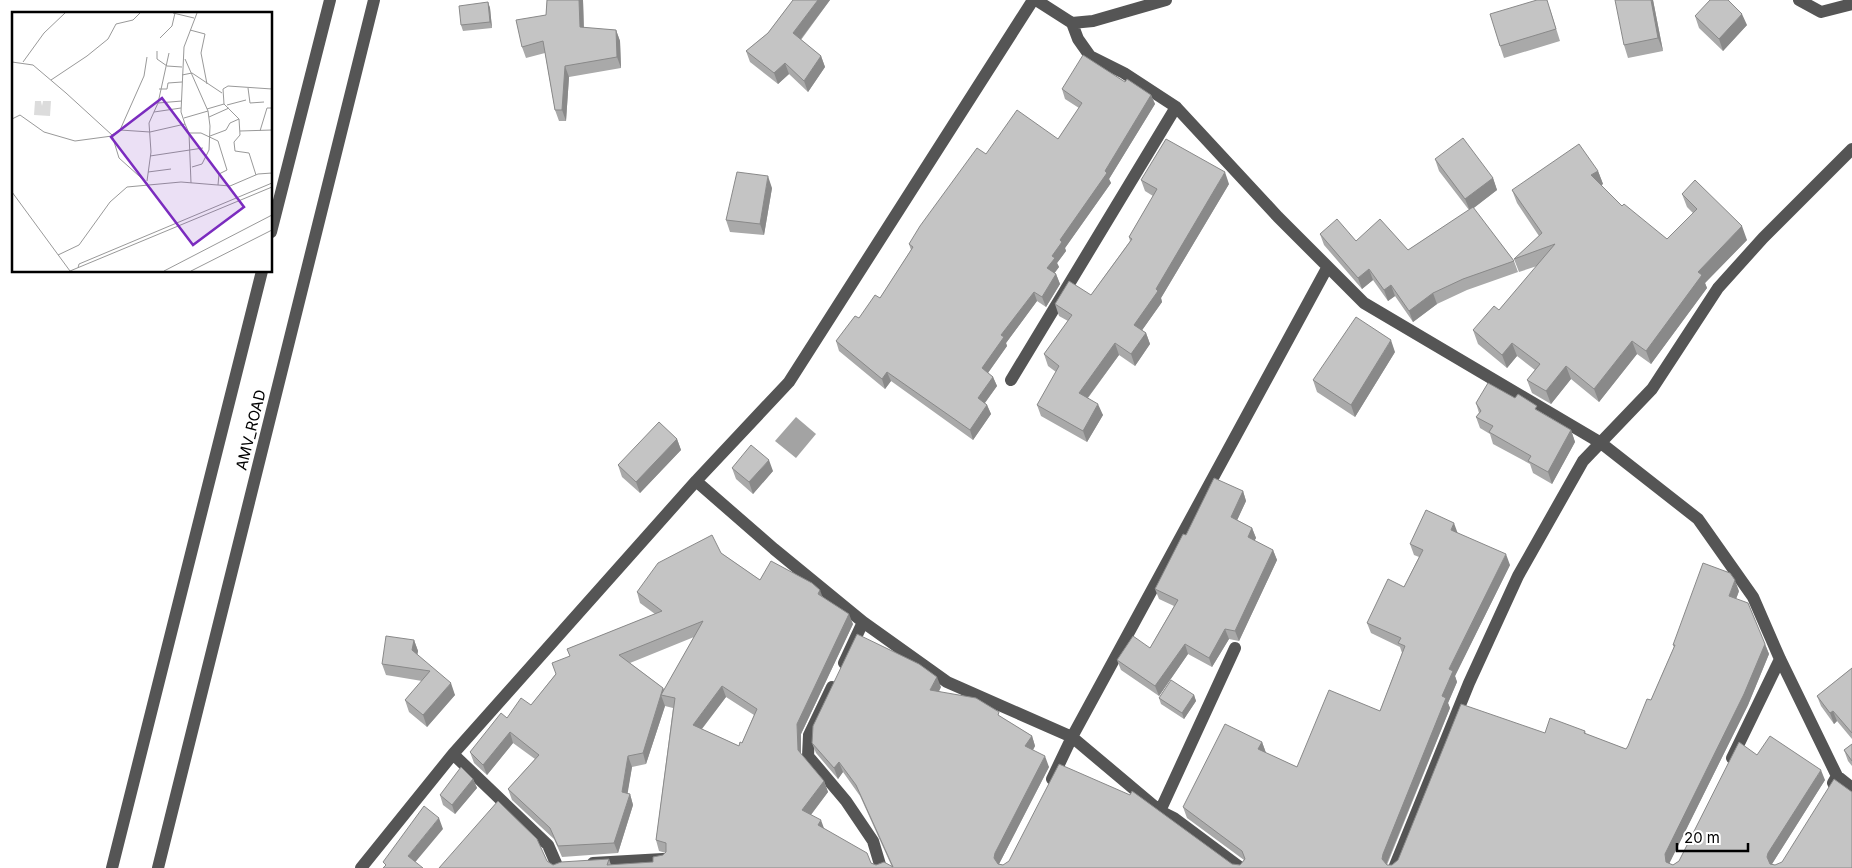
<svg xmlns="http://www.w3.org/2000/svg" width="1852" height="868" font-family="Inter,sans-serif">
	<rect width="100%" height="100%" fill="#fff"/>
	<path fill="#a3a3a3" d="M796 417 816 434 796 458 775 441Z"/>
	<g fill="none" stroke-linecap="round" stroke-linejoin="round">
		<path stroke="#555" stroke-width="12" d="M1036 0 1072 23 1093 21 1166 0
			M1799 0 1821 12 1852 4
			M1072 23 1078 39 1090 56 1124 73 1176 107 1278 217 1364 303 1601 443 1698 519 1753 597 1780 659 1837 776
			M271 232 330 0
			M1011 380 1176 107
			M696 481 774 549 863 622 947 682 1072 737 1160 811 1174 818 1241 868
			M844 663 863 622
			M832 687 809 735 808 756 846 801 873 841 881 868
			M453 754 548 845 558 868
			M1732 758 1780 659
			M1052 779 1072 737 1327 268
			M1833 783 1837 776 1852 788
			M1160 811 1235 648
			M593 863 663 859
			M112 868 262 271
			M158 868 374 0
			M361 868 453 754 696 481 789 382 1033 0
			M1394 868 1469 683 1518 576 1583 461 1652 389 1718 288 1763 238 1852 149"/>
	</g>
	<path fill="#a9a9a9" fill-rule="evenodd" d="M547 0H583L584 28 616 30 620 41 621 68 569 77 566 121H559L555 110 545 53 526 58 522 47 546 15Z
		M793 0H830L801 40 821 56 825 67 808 92 789 74 778 84 750 62 746 51 768 33Z
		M1653 0 1663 51 1628 58 1624 45Z
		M488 2 490 8 492 28 463 31 461 25Z
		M1550 9 1560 41 1504 58 1500 46Z
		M1695 16 1747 25 1723 51 1699 28Z
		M1125 82 1151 95 1155 104 1109 179 1111 183 1065 248 1066 251 1057 263 1059 267 1054 273 1056 274 1060 284 1046 307 1037 301 1006 343 1007 346 988 373 993 377 997 386 985 403 987 405 991 414 973 440 891 381 885 389 839 351 836 341 880 298 911 250 909 244 986 154 1058 139 1079 108 1065 99 1062 89Z
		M1435 159 1493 178 1497 190 1473 208 1514 261 1518 272 1467 290 1437 304 1413 322 1395 296 1388 301 1373 280 1362 289 1324 245 1320 234 1408 250 1469 210 1439 171Z
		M1598 171 1603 184 1601 185 1622 206 1667 239 1693 213 1687 207 1682 194 1747 240 1705 283 1707 288 1651 364 1637 354 1599 402 1571 379 1551 404 1532 393 1527 380 1535 370 1517 356 1507 368 1478 344 1473 330 1499 310 1537 266 1519 272 1514 259 1539 236 1517 203 1512 190Z
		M1141 180 1229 184 1161 298 1162 302 1142 330 1146 333 1150 344 1135 366 1119 355 1088 398 1103 415 1087 442 1041 416 1037 405 1056 372 1048 366 1044 354 1068 321 1059 316 1055 304 1091 295 1130 241 1129 237 1153 196 1145 191Z
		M772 188 764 235 730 232 726 220Z
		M1395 352 1355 417 1317 392 1313 380Z
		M1515 398 1539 411 1571 430 1575 442 1552 484 1533 473 1530 464 1493 444 1490 434 1480 428 1476 417 1479 413 1476 403Z
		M677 439 681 450 640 493 622 477 618 465Z
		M732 468 773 471 753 494 736 479Z
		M1243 491 1246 501 1237 520 1252 528 1256 538 1254 541 1273 550 1277 560 1239 641 1229 639 1212 667 1188 654 1159 696 1121 670 1117 660 1150 648 1174 606 1159 599 1155 589 1186 535Z
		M1458 533 1510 565 1455 676 1457 682 1448 703 1450 708 1387 865H1392L1545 733 1585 731 1586 734 1626 749 1628 746 1651 700 1674 647 1673 645 1739 591 1736 599 1765 644 1769 654 1748 705 1669 864 1673 865 1679 861 1757 755 1825 780 1772 864 1775 865 1852 868H439L547 861 553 865 609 859 611 865 653 862 666 853 659 851 656 840 673 708 665 706 646 764 632 767 627 794H630L633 805 618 853 562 857 554 839 512 800 508 789 535 759 513 743 487 775 474 763 470 752 507 718 531 705 570 656 567 649 655 614 640 603 637 592 721 553 760 580 823 597 853 624 801 734V754L824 781 828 792 811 815 823 828 871 863 876 865 892 867 860 796 843 772 838 779 816 753 812 743 941 687 939 691 1001 717 1032 736 1035 746 1033 750 1049 767 999 864 1003 865 1232 864 1240 865 1244 860 1187 818 1183 807 1262 742 1266 753 1297 767 1380 711 1402 653 1400 647 1371 633 1367 623 1404 587 1419 557 1414 555 1410 544ZM694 637 664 690 663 688 630 663ZM726 697 754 715 742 743 739 746 702 729Z
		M414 640 418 651 417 655 455 695 427 727 409 712 405 700 422 681 386 675 382 664Z
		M1852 668V739L1837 721 1834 724 1821 706 1817 696Z
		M1194 695 1196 701 1184 719 1161 704 1159 698Z
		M1852 744V766L1848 761 1844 750Z
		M473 779 477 788 455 814 443 805 440 795Z"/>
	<path fill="#898989" d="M579 0H583L584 38 580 27Z
		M818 0H830L797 44 793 33Z
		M1651 0H1653L1663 51 1658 38Z
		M488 2 490 8 492 28 490 22Z
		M1742 14 1747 25 1723 51 1719 39Z
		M616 30 620 41 621 68 617 57Z
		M821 56 825 67 808 92 804 81Z
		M785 63 789 74 778 84 774 73Z
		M565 66 569 77 566 121 562 110Z
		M1151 95 1155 104 1109 179 1111 183 1065 248 1066 251 1057 263 1059 267 1051 278 1047 268 1052 256 1060 240 1105 171Z
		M1598 171 1603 184 1596 189 1591 175Z
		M1225 172 1229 184 1161 298 1162 302 1138 336 1134 325Z
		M768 176 772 188 764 235 760 224Z
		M1493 178 1497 190 1470 211 1465 199Z
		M1742 226 1747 240 1705 283 1707 288 1651 364 1646 351 1698 272Z
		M1369 269 1373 280 1362 289 1358 278Z
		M1056 274 1060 284 1046 307 1042 297Z
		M1391 285 1395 296 1388 301 1384 290Z
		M1034 292 1037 301 1006 343 1007 346 985 377 982 368 1001 335Z
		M1433 293 1437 304 1413 322 1409 311Z
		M1146 333 1150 344 1135 366 1131 354Z
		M1391 340 1395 352 1355 417 1351 405Z
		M1632 341 1637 354 1599 402 1594 389Z
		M1115 343 1119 355 1083 404 1079 393Z
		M1512 343 1517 356 1507 368 1502 355Z
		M1566 366 1571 379 1551 404 1546 391Z
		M887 372 891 381 885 389 882 379Z
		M993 377 997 386 981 408 978 398Z
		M1098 404 1103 415 1087 442 1083 431Z
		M987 405 991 414 973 440 970 430Z
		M1571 430 1575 442 1552 484 1548 472Z
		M677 439 681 450 640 493 636 482Z
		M769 460 773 471 753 494 749 482Z
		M1243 491 1246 501 1234 527 1231 517Z
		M1454 523 1458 534 1451 530Z
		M1252 528 1256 538 1251 547 1248 537Z
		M1273 550 1277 560 1239 641 1235 631Z
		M1506 554 1510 565 1455 676 1457 682 1448 703 1450 708 1386 865 1382 859 1383 854 1449 669Z
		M1735 580 1739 591 1733 607 1729 596Z
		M820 590 824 601 818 594Z
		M849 614 853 624 801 734V761L798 750 797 724Z
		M1225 629 1229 639 1212 667 1209 658Z
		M414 640 418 651 416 662 412 650Z
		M1185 644 1188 654 1159 696 1155 686Z
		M1765 644 1769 654 1748 705 1669 864 1666 862 1665 854Z
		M937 677 941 687 934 701 930 690Z
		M451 683 455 695 427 727 423 715Z
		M722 686 726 697 697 735 693 725Z
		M663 688 666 696 661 695 665 706 646 764 643 753Z
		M1194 695 1196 701 1184 719 1182 713Z
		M1833 711 1837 721 1834 724 1830 713Z
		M510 732 513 743 487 775 483 765Z
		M1032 736 1035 746 1029 757 1025 746Z
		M1262 742 1266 753 1258 749Z
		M628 756 632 767 626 803 622 792Z
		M1045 756 1049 767 999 864 998 868 994 858 995 853Z
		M839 762 843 772 838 779 834 768Z
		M1821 770 1825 780 1772 864 1771 868 1767 857 1768 853Z
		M473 779 477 788 455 814 452 805Z
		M824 781 828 792 806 821 802 810Z
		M630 794 633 805 618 853 614 843Z
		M439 818 443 829 412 866 408 856Z
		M821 820 825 831 818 825Z"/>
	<path fill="#c4c4c4" stroke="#898989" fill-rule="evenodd" d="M547 0H579L580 27 616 30 617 57 565 66 562 110H555L543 41 522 47 516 20 546 15Z
		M793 0H818L793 33 821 56 804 81 785 63 774 73 746 51 768 33Z
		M1537 0H1547L1556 29 1500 46 1490 14Z
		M1615 0H1651L1658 38 1624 45Z
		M1710 0H1728L1742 14 1719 39 1695 16Z
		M488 2 490 22 461 25 459 6Z
		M1083 55 1125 82 1127 79 1151 95 1105 171 1107 173 1060 240 1062 242 1052 256 1055 258 1047 268 1056 274 1042 297 1034 292 1001 335 1004 337 982 368 993 377 978 398 987 405 970 430 887 372 882 379 836 341 855 316 859 318 875 295 880 298 913 247 909 244 920 226 977 148 986 154 1017 110 1058 139 1082 103 1062 89Z
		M1463 138 1493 178 1465 199 1435 159Z
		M1166 139 1225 172 1156 289 1158 291 1134 325 1146 333 1131 354 1115 343 1079 393 1098 404 1083 431 1037 405 1059 366 1044 354 1072 315 1055 304 1069 281 1091 295 1132 239 1129 237 1157 189 1141 180Z
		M1579 144 1598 171 1591 175 1622 206 1624 204 1667 239 1697 209 1682 194 1695 180 1742 226 1698 272 1702 275 1646 351 1632 341 1594 389 1566 366 1546 391 1527 380 1540 364 1512 343 1502 355 1473 330 1494 306 1499 310 1555 244 1514 259 1542 233 1512 190Z
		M737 172 768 176 760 224 726 220Z
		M1473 207 1514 261 1463 279 1433 293 1409 311 1391 285 1384 290 1369 269 1358 278 1320 234 1337 219 1356 241 1380 219 1408 250Z
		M1356 317 1391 340 1351 405 1313 380Z
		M1488 383 1515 398 1518 394 1537 406 1535 409 1571 430 1548 472 1528 461 1531 456 1489 432 1493 426 1476 417 1481 411 1476 403Z
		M659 422 677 439 636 482 618 465Z
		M751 445 769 460 749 482 732 468Z
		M1214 478 1243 491 1231 517 1252 528 1248 537 1273 550 1235 631 1225 629 1209 658 1185 644 1155 686 1117 660 1133 636 1150 648 1178 600 1155 589 1183 534 1186 535Z
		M1426 510 1454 523 1451 530 1506 554 1449 669 1453 671 1442 696 1446 698 1383 854 1382 859 1387 865H1392L1398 860 1461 704 1545 733 1550 718 1585 731 1584 733 1626 749 1628 746 1647 699 1651 700 1675 645H1673L1703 563 1730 573 1735 580 1729 596 1748 603 1765 644 1744 694 1665 854 1666 862 1673 865 1679 861 1739 742 1757 755 1770 736 1821 770 1768 853 1767 857 1770 864 1775 865 1782 862 1834 779 1852 792V868H439L498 801 537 839 547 861 553 865 561 862 609 859 607 865 653 862V857L663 855 666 852V843L656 840 675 698 661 695 703 621 619 655 663 688 643 753 628 756 622 792 630 794 614 843 558 846 550 828 508 789 539 755 510 732 483 765 470 752 501 713 507 718 521 698 531 705 556 674 552 663 570 656 567 649 662 611 637 592 658 563 712 535 721 553 760 580 771 561 812 583 820 590 818 594 849 614 797 724 798 750 824 781 802 810 821 820 818 825 867 853 871 863 876 865 884 862 893 867 856 785 839 762 834 768 812 743 813 726 857 634 919 664 937 677 930 690 976 698 999 712 998 715 1032 736 1025 746 1045 756 995 853 994 858 998 864 1003 865 1009 861 1059 764 1130 795 1132 791 1232 864 1240 865 1245 859 1242 851 1183 807 1225 724 1262 742 1258 749 1297 767 1329 690 1380 711 1405 646 1398 643 1401 638 1367 623 1388 579 1404 587 1423 550 1410 544ZM722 686 757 709 742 743 740 742 739 746 693 725Z
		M386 636 414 640 412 650 451 683 423 715 405 700 430 671 382 664Z
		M1852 668V733L1833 711 1830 713 1817 696Z
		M1171 680 1194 695 1182 713 1159 698Z
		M1852 744V761L1844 750Z
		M461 767 473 779 452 805 440 795Z
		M424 806 439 818 408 856 423 868H383L386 865 383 862Z"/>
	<g text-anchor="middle" stroke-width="5" stroke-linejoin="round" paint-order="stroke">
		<g font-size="15" fill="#000" stroke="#fff">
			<text transform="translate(251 430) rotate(-76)" y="5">AMV_ROAD</text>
		</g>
	</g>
	<g transform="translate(12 12)">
		<rect width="260" height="260" fill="#fff"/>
		<path d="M23 89H29L30 94 31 89H39L38 104 22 103Z" fill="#dcdcdc"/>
		<path fill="none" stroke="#999" stroke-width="1" d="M161 1 182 6M178 18 193 22 189 41 195 72M148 26 160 14 163 1M145 39V47L155 54 170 55M157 41 146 91 170 89M173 47 196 99 198 114 197 138 190 152 180 155M0 50 21 53 54 81 100 123 107 146 136 172M11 50 32 21 53 1M170 63 180 61 210 81M39 68 75 44 96 27 104 12 121 8 128 1M236 76 238 91 252 90M147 77H155L156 71 170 70M215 93 234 88M195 97 212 92M142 100 169 96M197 105 217 96M172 106 196 99M0 107 8 103 32 120 63 129 100 124M173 112 177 121 179 171M108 118 132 64 135 45M228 119 260 118M248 119 255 96H260M177 121H189L206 129 215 158 207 162 206 173M100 123 108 118 138 120 173 112 169 100 172 35 185 1M198 124 214 118 218 111 227 107M138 144 191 136M136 160 159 157M244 163 237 141 223 139 222 130 228 123 227 107 212 92 211 77 216 74 260 77M135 169 139 140 137 111 146 91M0 180 58 259M46 243 67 233 98 190 115 175 169 170 218 174 246 162 260 161M66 256 67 252 260 171M58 259 260 175M152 259 260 203M179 259 260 218"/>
		<path fill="#7b2cbf" fill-opacity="0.15" stroke="#7b2cbf" stroke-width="2.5" d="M150 86 232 195 181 233 99 125Z"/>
		<rect width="260" height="260" fill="none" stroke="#000" stroke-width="2.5"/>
	</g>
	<path d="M1677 843v8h71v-8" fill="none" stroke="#000000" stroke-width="2.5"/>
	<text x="1684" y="843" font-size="15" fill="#000000" stroke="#ffffff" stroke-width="4" paint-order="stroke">20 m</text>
</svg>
